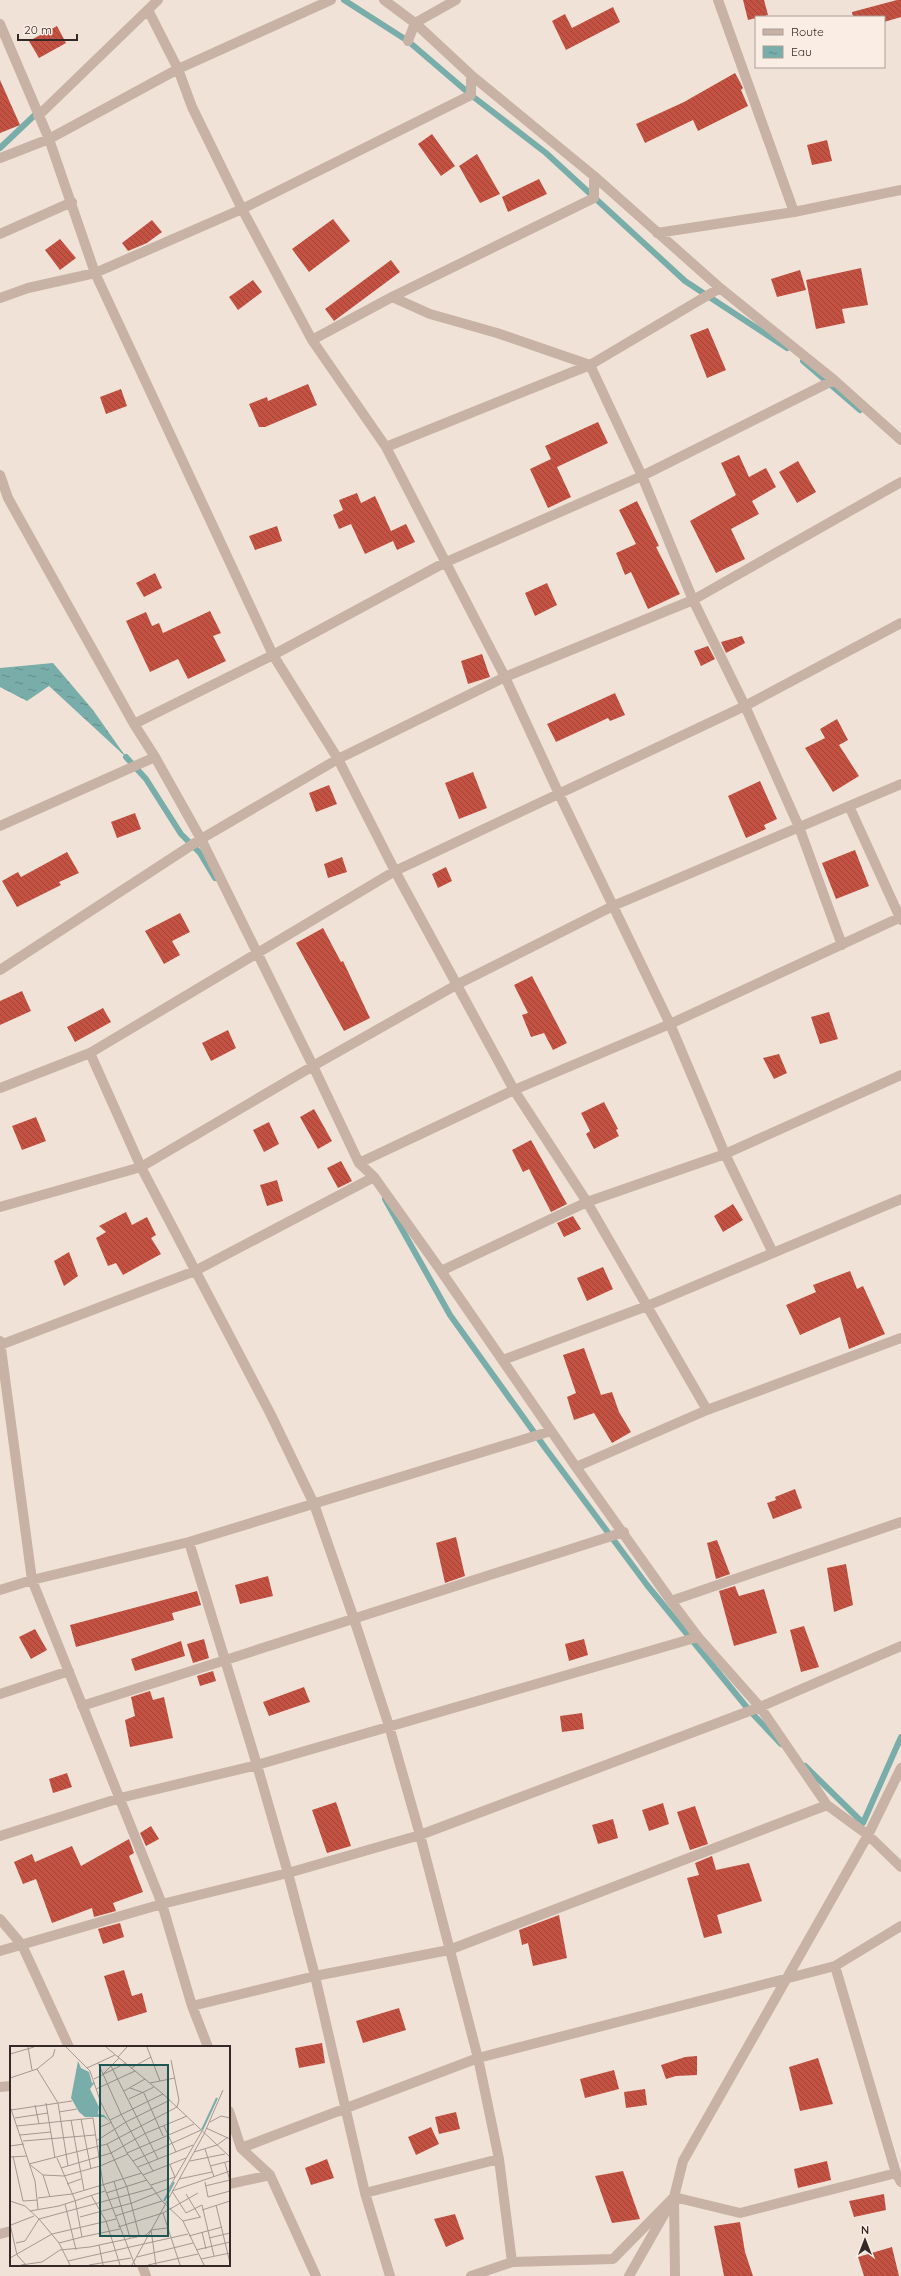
<svg xmlns="http://www.w3.org/2000/svg" width="901" height="2276" font-family="Quicksand,sans-serif">
	<defs>
		<pattern id="water-ripples" width="26" height="14" patternUnits="userSpaceOnUse"><rect width="26" height="14" fill="#78ada9"/><path d="M2 4q2-2 4 0t4 0M15 11q2-2 4 0t4 0" fill="none" stroke="#638d89"/></pattern>
		<pattern id="building-back-hatch" width="6" height="6" patternUnits="userSpaceOnUse"><rect width="6" height="6" fill="#c45242"/><path d="M-1 5l2 2M0 0l6 6M5-1l2 2" fill="none" stroke="#a04437"/></pattern>
	</defs>
	<rect width="100%" height="100%" fill="#f1e2d8"/>
	<path fill="url(#water-ripples)" d="M53 663 93 710 126 757 49 686 27 701 0 687V668Z"/>
	<g fill="none" stroke-linecap="round" stroke-linejoin="round">
		<path stroke="#78ada9" stroke-width="6" d="M344 0 408 41 471 95 546 153 685 281 787 348
			M0 148 39 111
			M803 361 860 410
			M126 757 146 779 181 834 200 853 215 878
			M385 1199 450 1315 546 1449 647 1585 749 1710 781 1744
			M805 1766 863 1823 901 1737"/>
	</g>
	<path fill="url(#building-back-hatch)" d="M743 0H764L768 15 748 20Z
		M897 0H901V17L884 22V17H853L852 12Z
		M613 7 620 22 566 50 552 21 565 14 572 28Z
		M57 26 66 43 39 58 29 41Z
		M735 73 740 82 743 88 741 90 748 106 698 131 693 120 645 143 636 124 684 102Z
		M0 80 20 125 0 133Z
		M432 134 455 166 441 176 418 144Z
		M827 140 832 161 812 165 807 145Z
		M477 154 500 194 480 203 459 166Z
		M539 179 547 194 508 212 502 197Z
		M333 219 350 241 309 272 292 249Z
		M152 220 162 232 147 243 128 251 122 243Z
		M60 239 76 258 60 270 45 250Z
		M391 260 400 272 334 321 325 309Z
		M861 268 868 305 842 309 845 323 816 329 806 280Z
		M800 270 806 290 777 297 771 279Z
		M253 280 262 292 238 310 229 297Z
		M708 328 726 370 707 378 690 335Z
		M308 384 317 405 265 427H259L249 404 267 397 268 401Z
		M121 389 127 406 106 414 100 397Z
		M598 422 608 443 557 467 571 497 548 508 530 469 551 459 545 446Z
		M739 455 749 477 766 468 776 487 752 501 759 514 731 529 745 559 716 573 690 521 736 495 721 463Z
		M798 461 816 492 797 503 779 472Z
		M357 493 361 503 375 496 391 531 406 524 415 542 397 550 393 541 365 554 351 524 339 529 333 515 343 510 339 500Z
		M637 501 659 546 656 547 680 594 648 609 631 572 625 575 616 553 636 544 619 510Z
		M277 526 282 541 255 550 249 536Z
		M155 573 162 588 144 597 136 583Z
		M547 583 557 605 535 616 525 593Z
		M210 611 221 633 213 636 226 661 188 679 178 659 150 672 126 621 146 612 152 626 159 623 163 633Z
		M742 636 745 643 726 653 721 642Z
		M708 646 715 659 701 666 694 651Z
		M482 654 490 677 468 684 461 661Z
		M615 693 625 715 610 721 608 718 556 742 547 724Z
		M837 719 848 740 839 745 859 776 833 792 805 748 825 738 820 729Z
		M473 772 487 808 459 819 445 783Z
		M760 781 777 819 764 825 766 829 746 838 728 796Z
		M329 785 337 804 316 812 309 793Z
		M135 813 141 829 117 838 111 822Z
		M855 850 869 886 836 899 822 863Z
		M67 852 79 873 59 882 61 885 17 907 2 881 18 872 21 877Z
		M342 857 347 872 328 878 324 864Z
		M446 867 452 881 438 888 432 874Z
		M180 913 190 932 172 941 180 955 164 964 145 931Z
		M323 928 341 962 343 961 370 1018 344 1031 296 943Z
		M532 976 567 1043 553 1050 544 1033 531 1037 522 1015 528 1013 514 985Z
		M22 991 31 1011 0 1025V1001Z
		M103 1008 111 1022 75 1042 67 1027Z
		M829 1012 838 1039 820 1044 811 1017Z
		M228 1030 236 1048 211 1061 202 1043Z
		M779 1054 787 1073 774 1079 763 1058Z
		M604 1102 618 1129 616 1130 619 1136 594 1149 586 1134 590 1131 581 1113Z
		M314 1109 332 1141 318 1149 300 1117Z
		M36 1117 46 1141 22 1150 12 1126Z
		M269 1122 279 1144 264 1152 253 1130Z
		M531 1140 567 1204 551 1212 529 1169 523 1172 512 1150Z
		M341 1161 352 1181 338 1188 327 1168Z
		M277 1180 283 1201 267 1206 260 1185Z
		M733 1204 743 1220 723 1232 714 1216Z
		M126 1212 132 1225 147 1217 156 1235 151 1238 161 1254 123 1275 116 1263 108 1266 96 1238 106 1232 99 1226Z
		M573 1216 581 1229 564 1237 557 1223Z
		M69 1252 78 1276 64 1286 54 1261Z
		M603 1267 613 1289 587 1301 577 1278Z
		M850 1271 857 1289 863 1286 885 1334 849 1349 840 1317 800 1335 786 1305 816 1292 813 1285Z
		M584 1348 601 1395 612 1392 619 1412 631 1432 612 1443 594 1413 574 1420 567 1397 576 1393 563 1355Z
		M795 1489 802 1508 773 1519 767 1503 776 1500 775 1497Z
		M456 1537 465 1576 445 1583 436 1543Z
		M717 1540 730 1574 716 1579 707 1543Z
		M846 1564 853 1605 834 1612 827 1568Z
		M268 1576 273 1596 240 1604 235 1585Z
		M735 1586 739 1596 764 1589 777 1633 734 1646 719 1591Z
		M197 1591 201 1605 172 1613 174 1620 76 1647 70 1625Z
		M804 1626 819 1667 801 1672 790 1630Z
		M35 1629 47 1650 31 1659 19 1637Z
		M204 1639 209 1658 193 1663 187 1644Z
		M584 1639 588 1655 569 1661 565 1644Z
		M181 1641 185 1656 135 1671 131 1659Z
		M213 1671 216 1681 200 1686 197 1676Z
		M304 1687 310 1702 269 1716 263 1702Z
		M150 1691 153 1700 164 1697 173 1738 130 1747 125 1720 135 1716 131 1697Z
		M582 1713 584 1729 562 1732 560 1716Z
		M67 1773 72 1787 53 1793 49 1779Z
		M336 1802 351 1846 327 1853 312 1810Z
		M663 1803 669 1824 649 1831 642 1810Z
		M695 1806 708 1844 690 1850 677 1812Z
		M613 1819 618 1838 598 1844 592 1825Z
		M151 1826 159 1839 146 1846 140 1833Z
		M129 1839 134 1853 129 1856 143 1892 113 1903 116 1911 94 1917 92 1908 52 1923 36 1879 23 1884 14 1862 32 1854 35 1862 72 1846 81 1866Z
		M712 1856 716 1870 749 1863 762 1901 717 1915 722 1933 704 1938 687 1878 699 1875 695 1863Z
		M559 1915 567 1958 533 1966 528 1943 522 1945 519 1930Z
		M120 1923 124 1937 103 1944 98 1929Z
		M124 1970 132 1996 142 1993 147 2012 118 2021 104 1976Z
		M399 2008 406 2030 363 2043 356 2021Z
		M322 2043 325 2063 299 2068 295 2048Z
		M697 2056V2075L676 2076 666 2079 661 2065 685 2057Z
		M818 2058 833 2104 800 2111 789 2067Z
		M614 2070 619 2089 585 2098 580 2079Z
		M645 2089 647 2105 626 2108 624 2092Z
		M456 2112 460 2129 439 2134 435 2117Z
		M431 2127 439 2144 416 2155 408 2137Z
		M327 2159 334 2178 311 2185 305 2168Z
		M827 2161 831 2180 798 2188 794 2169Z
		M623 2171 640 2219 612 2223 595 2176Z
		M884 2194 886 2210 854 2217 849 2201Z
		M455 2214 464 2239 446 2247 434 2219Z
		M740 2222 745 2252 753 2276H724L714 2226Z
		M892 2247 899 2276H864L858 2257Z"/>
	<g fill="none" stroke-linecap="round" stroke-linejoin="round">
		<path stroke="#c8b1a5" stroke-width="10" d="M384 0 415 23 471 75 594 176 720 288 834 380 901 440
			M718 0 794 212
			M148 10 178 69 192 107 242 209 312 340 386 447 505 677 559 794 670 1024 725 1154 773 1253
			M0 24 49 139 95 273 273 655 338 759 395 871 514 1090 587 1202 707 1410
			M408 41 415 23 456 0
			M38 116 158 0
			M0 158 49 139 178 69 331 0
			M657 233 794 212 901 190
			M0 234 72 202
			M392 297 430 314 497 333 590 365 642 476 693 600 745 706 799 827 842 945
			M0 298 28 288 95 273 242 209 471 95V75
			M312 340 392 297 594 198V176
			M386 447 590 365 720 288
			M0 475 8 498 134 724 155 757 201 839 313 1066 359 1163 374 1177 441 1271 576 1467 671 1601 698 1637 760 1707 827 1805 868 1835 901 1867
			M134 724 273 655 444 563 642 476 834 380
			M849 806 901 920
			M0 826 155 757
			M0 970 201 839 338 759 505 677 693 600 901 482
			M90 1053 141 1167 270 1413 314 1504 354 1619 389 1726 420 1835 478 2058 499 2159 512 2262
			M0 1088 90 1053 395 871 745 706 901 623
			M359 1163 514 1090 670 1024 901 917
			M0 1207 141 1167 313 1066 458 984 613 906 901 784
			M441 1271 587 1202 725 1154 901 1075
			M0 1341 32 1580 162 1904 192 2006 208 2047
			M0 1345 195 1271 374 1177
			M503 1360 647 1306 901 1199
			M576 1467 707 1410 901 1338
			M189 1542 257 1765 288 1873 315 1976 365 2193 390 2276
			M0 1590 32 1580 189 1542 551 1431
			M671 1601 901 1522
			M0 1694 69 1671
			M82 1706 624 1532
			M0 1836 120 1798 257 1765 698 1637
			M0 1919 22 1945 69 2047
			M0 1951 162 1904 288 1873 420 1835 760 1707 901 1646
			M835 1966 896 2173 901 2182
			M192 2006 315 1976 449 1950 827 1805
			M0 2087 11 2086
			M229 2111 241 2148 270 2175 316 2276
			M241 2148 478 2058 835 1966 901 1926
			M229 2184 270 2175
			M365 2193 499 2159
			M674 2198 675 2276
			M0 2234 11 2231
			M142 2265 146 2276
			M471 2276 512 2262 613 2259 674 2197 740 2213 896 2173
			M629 2276 674 2197 683 2161 868 1835 901 1768"/>
	</g>
	<g transform="translate(10 2046)">
		<rect width="220" height="220" fill="#f1e2d8"/>
		<path d="M68 15 71 22 79 26 82 37 85 36 80 43 89 61 88 68 94 69 100 76 94 71H75L69 66 61 52Z" fill="#78ada9"/>
		<path fill="none" stroke="#78ada9" stroke-width="2" d="M192 84 207 52M154 155 164 136"/>
		<path fill="none" stroke="#a59891" stroke-width="1" d="M18 1 22 24M56 1 80 25 91 57 117 107 152 155 173 175 194 219M96 1 153 48 220 111M137 1 150 35M0 8 24 1M108 11 117 1M88 17 111 68 143 125M101 20 148 113M77 22 105 9M121 22 141 11M27 23 48 57 58 120M93 28 109 12M0 32 27 23 43 10 45 3M84 33 116 17M140 37 165 32M120 42 134 47 153 90M86 43 125 25M114 45 135 33M119 53 144 41M36 57 45 112M25 59 29 78M0 60 25 135 28 163M1 64 62 55M49 66 67 63M5 72 38 67M71 73 81 123M61 74 74 144M100 74 153 48M200 76 211 70 220 72M7 80 83 72 93 138 125 219M154 80 166 106M90 81 102 76M196 82 220 93M10 89 41 86M13 95 85 89M86 95 116 76 160 54M97 98 117 141 129 189M0 100 14 98M195 103 204 131M184 106 207 99 218 91M117 107 184 78M3 110 13 155 28 154M0 111 17 110M47 112 65 154 72 191 49 197M123 115 191 84M180 115 215 108M215 117 220 135M200 120 220 115M128 121 183 99M51 122 101 107 136 87 177 70M33 129 54 130 90 120 118 108M133 129 176 112M169 133 202 126M104 135 120 192M195 136 198 151 220 145M57 138 71 133M141 139 165 131 160 119M195 140 220 134M162 145 176 167 192 159 204 210M162 145 220 125M96 147 137 134M176 148 190 171M81 149 96 175 110 219M40 151 33 129 19 118 97 98 167 61 169 54 161 14M28 152 62 148 132 127M0 155 15 160 29 173 49 197 60 219M55 158 66 204M206 159 220 217M192 164 220 155M20 165 49 160 95 145M153 167 170 219M105 170 152 155M70 171 122 157 159 142 192 85M173 175 191 171M0 178 7 209 16 219M1 179 24 170M108 181 153 167 188 147M141 184 146 219M192 186 196 203M179 190 212 181M72 191 110 183M199 192 220 187M6 197 15 195 29 173 143 142M89 199 93 219M186 204 220 196M127 211 183 197M0 212 42 188 106 173M191 213 220 207M58 215 178 188M11 219 32 216 50 204 80 201 136 189 141 184 157 182M79 219 121 212M122 219 194 88 213 44M138 219 188 208"/>
		<path fill="#1c5551" fill-opacity="0.15" stroke="#1c5551" stroke-width="2" d="M90 19H158V190H90Z"/>
		<rect width="220" height="220" fill="none" stroke="#342926" stroke-width="2"/>
	</g>
	<rect x="755" y="16" width="130" height="52" fill="#f9ede4" stroke="#aa9f98"/>
	<rect x="763" y="29" width="20" height="6" fill="#c8b1a5" stroke="#aa9f98"/>
	<text x="791" y="36" font-size="12" fill="#342926">Route</text>
	<rect x="763" y="46" width="20" height="12" fill="url(#water-ripples)" stroke="#aa9f98"/>
	<text x="791" y="56" font-size="12" fill="#342926">Eau</text>
	<g transform="translate(865 2240)" stroke="#f9ede4" stroke-width="3" paint-order="stroke">
	<path d="M0-3L7 15L0 10L-7 15Z" fill="#342926"/>
	<text y="-6" font-size="11" font-weight="bold" text-anchor="middle" fill="#342926">N</text>
	</g>
	<path d="M18 34v6h59v-6" fill="none" stroke="#342926" stroke-width="2"/>
	<text x="24" y="34" font-size="12" fill="#342926" stroke="#f9ede4" stroke-width="3" paint-order="stroke">20 m</text>
</svg>
